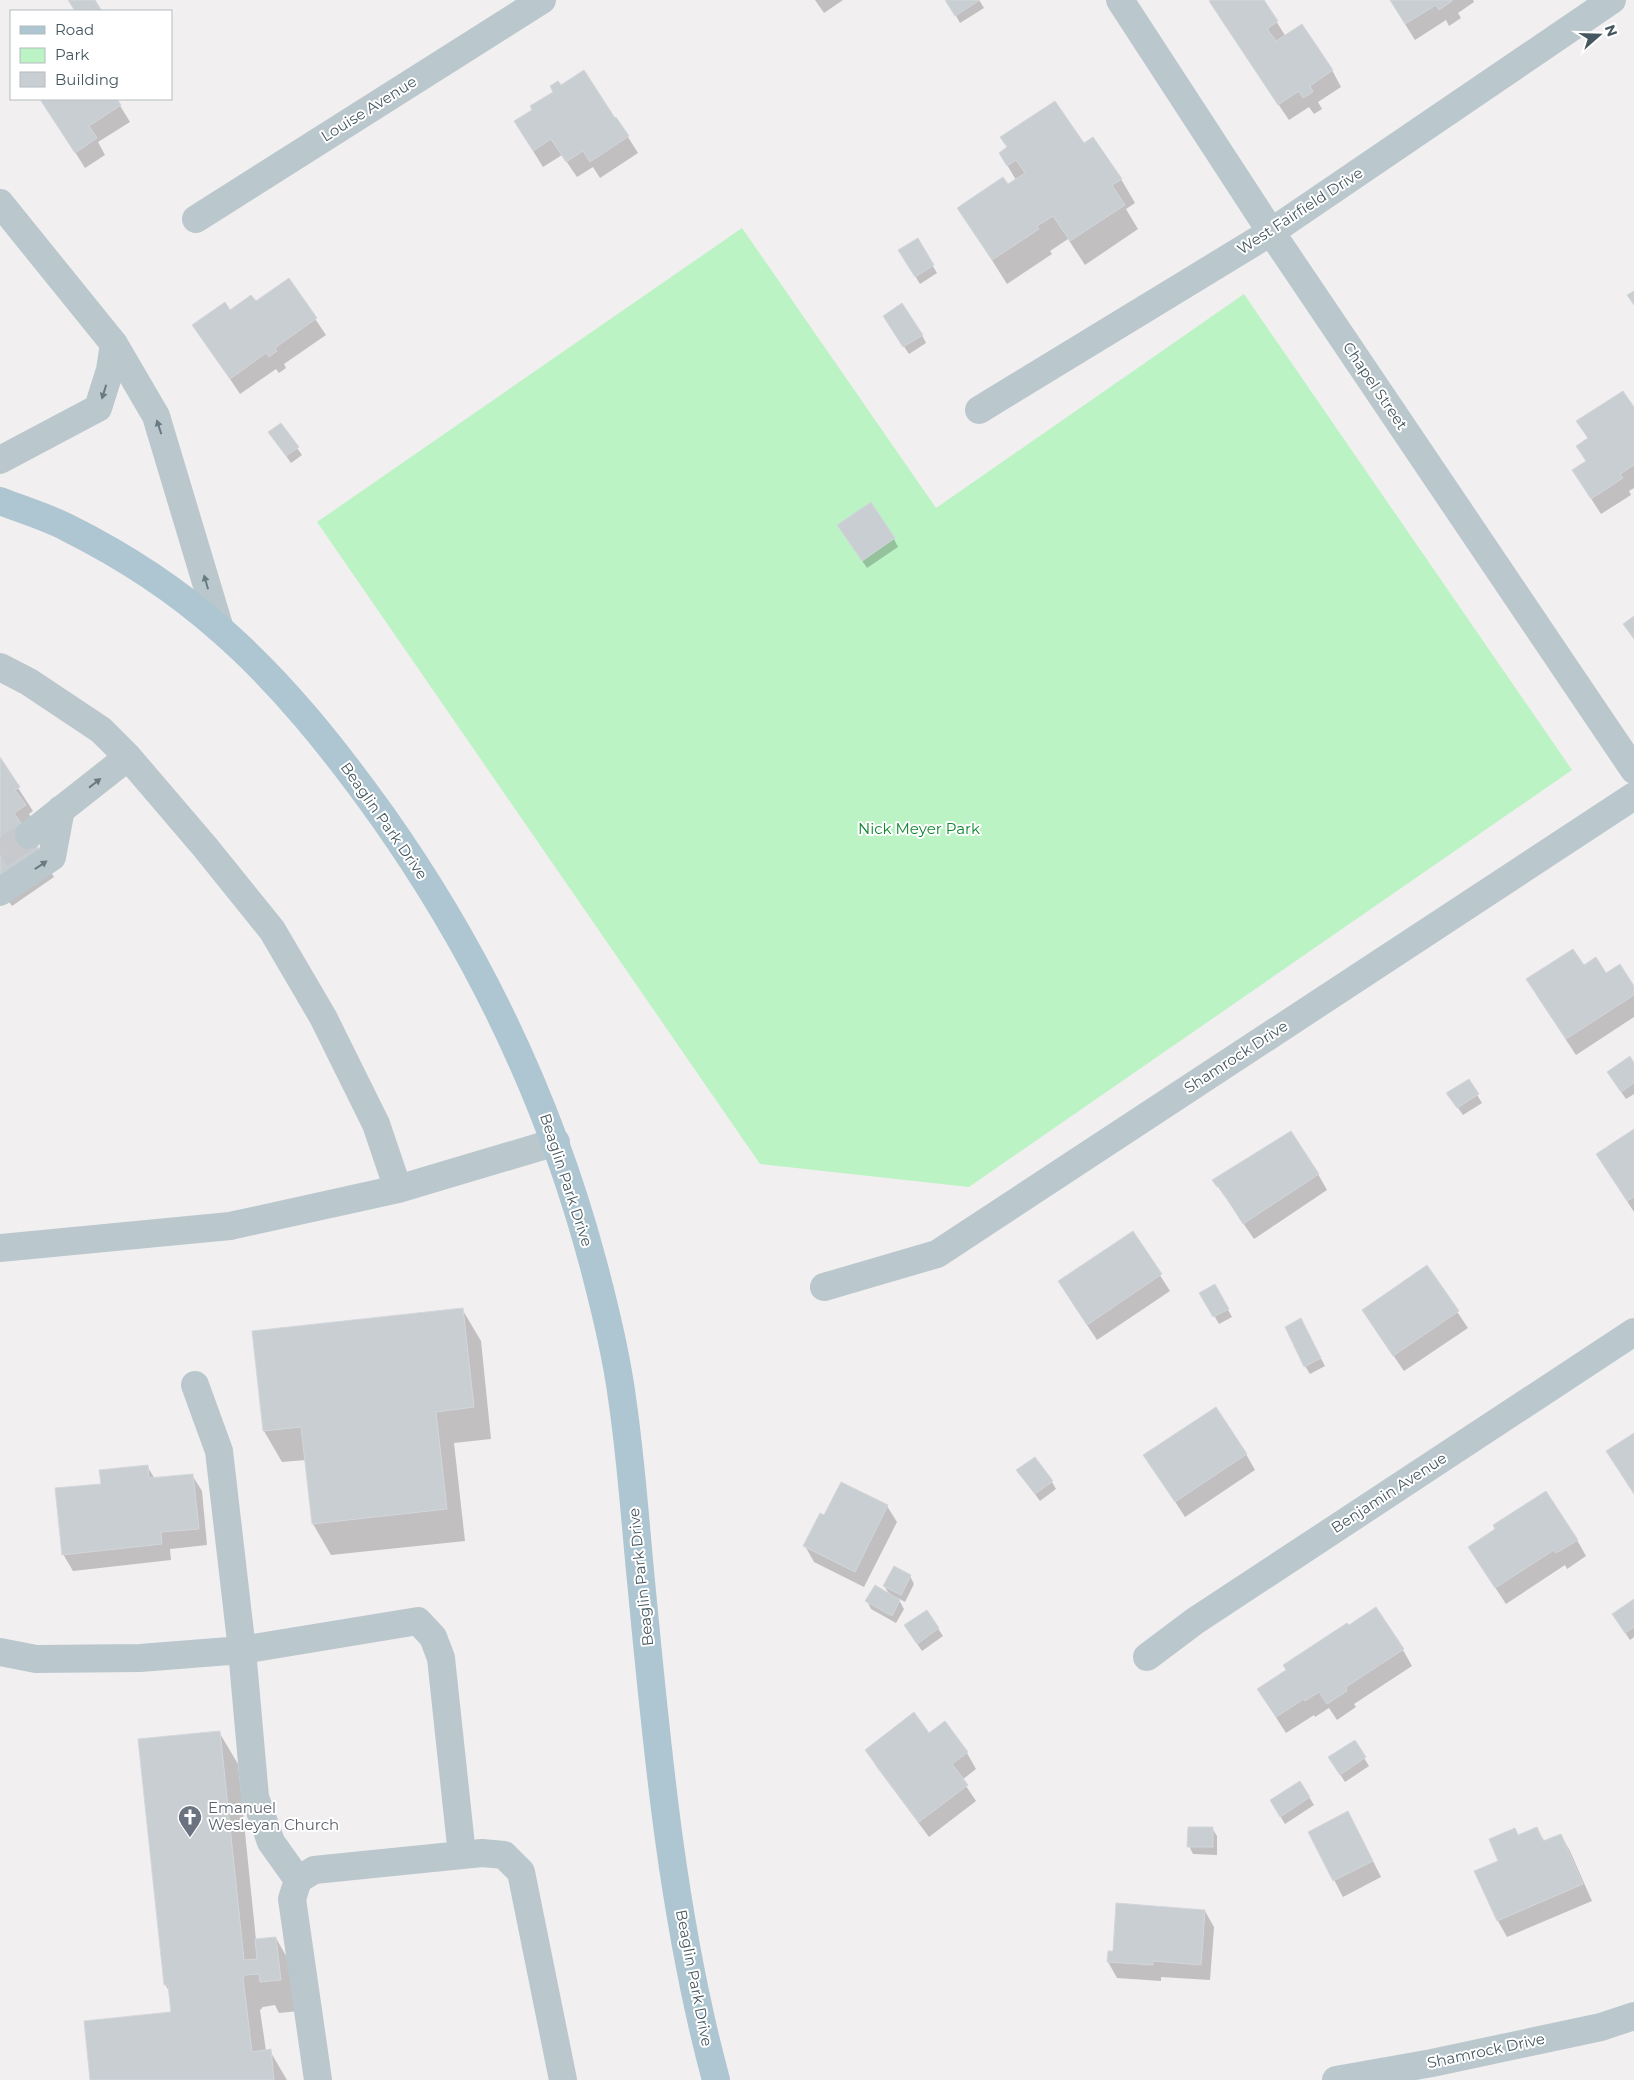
<svg xmlns="http://www.w3.org/2000/svg" width="1634" height="2080" font-family="Montserrat,sans-serif">
	<rect width="100%" height="100%" fill="#f2eff0"/>
	<path fill="#bbf3c5" d="M742 228 936 508 1244 294 1572 770 969 1187 760 1164 317 522Z"/>
	<path fill="#0003" d="M815 0H843L824 13Z
		M947 0H979L984 8 960 23Z
		M1213 0H1263L1286 37 1332 70 1341 87 1318 102 1322 109 1314 114 1309 107 1289 120 1220 18Z
		M1390 0H1473L1474 2 1458 13 1461 18 1449 26 1446 20 1415 40Z
		M46 99H116L130 122 98 142 105 155 85 168 43 101Z
		M534 110 616 118 638 153 600 178 593 167 577 177 562 155 543 167 525 138Z
		M1083 145 1121 179 1135 203 1126 209 1138 229 1085 265 1068 239 1050 251 1052 254 1007 284 959 208 1016 180 1000 153Z
		M917 240 937 273 920 284 900 251Z
		M289 280 326 335 284 364 286 368 279 373 276 369 240 394 194 325 255 303Z
		M889 324 922 335 926 343 909 354Z
		M1634 409V488L1629 491 1631 495 1601 514 1583 486 1588 439 1578 421Z
		M275 440 297 448 302 455 291 463Z
		M843 533 894 539 898 547 867 568Z
		M0 760 33 811 29 814 39 830 29 837 54 877 12 906 0 889Z
		M1583 967 1634 988V1017L1576 1055 1537 996Z
		M1634 1065V1094L1626 1099 1613 1080Z
		M1468 1080 1482 1103 1463 1115 1453 1101Z
		M1634 1130V1212L1607 1170Z
		M1318 1174 1327 1190 1254 1239 1214 1181Z
		M1133 1233 1170 1291 1097 1340 1069 1298Z
		M1427 1267 1468 1328 1404 1371 1373 1326Z
		M1215 1286 1232 1317 1219 1324 1201 1293Z
		M462 1309 481 1341 491 1439 454 1443 465 1541 331 1555 313 1524 306 1460 282 1462 264 1431Z
		M1305 1328 1325 1366 1310 1374 1305 1366Z
		M1246 1454 1255 1470 1185 1517 1145 1455Z
		M147 1466 155 1479 192 1475 202 1491 207 1545 170 1549 171 1560 73 1571 63 1554 102 1485Z
		M1018 1471 1052 1482 1056 1489 1040 1501Z
		M887 1506 897 1522 864 1587 814 1562 805 1546Z
		M1577 1540 1586 1556 1567 1569 1565 1565 1506 1604 1479 1563Z
		M910 1576 914 1584 905 1602 898 1598 904 1609 896 1623 871 1609 867 1601 890 1595 884 1586Z
		M1634 1600V1637L1630 1640 1618 1622Z
		M927 1612 943 1636 922 1651 910 1633Z
		M1403 1650 1412 1666 1354 1704 1356 1707 1337 1720 1329 1708 1315 1717 1314 1715 1286 1733 1268 1705Z
		M219 1732 238 1764 256 1940 276 1938 294 1970 299 2011 279 2013 275 2005 263 2007 260 2010 266 2051H270L287 2080H91L172 2014 170 1993 165 1984Z
		M929 1735 967 1753 976 1769 962 1780 976 1801 929 1837 876 1766 866 1750Z
		M1354 1742 1369 1766 1345 1782 1334 1765Z
		M1300 1782 1314 1805 1285 1824 1271 1801Z
		M1212 1828 1217 1836V1855L1193 1854 1189 1846Z
		M1357 1829 1381 1877 1343 1897 1310 1833Z
		M1537 1829 1545 1842 1561 1835 1570 1851 1592 1901 1507 1937 1498 1921 1476 1872 1500 1861 1518 1836Z
		M1205 1911 1214 1927 1210 1980 1161 1977V1981L1117 1978 1108 1962 1114 1953Z"/>
	<path fill="#c9ced3" stroke="#d3d7dc" d="M68 0H95L102 11H75Z
		M945 0H980L955 16Z
		M1211 0H1264L1278 21 1267 29 1276 41 1302 24 1333 70 1310 86 1313 92 1303 98 1299 91 1278 105 1209 1Z
		M1390 0H1452V1L1439 10 1436 5 1405 24Z
		M584 70 615 118 616 117 629 136 590 162 583 151 566 162 551 139 533 151 514 121 532 110 530 106 553 92 550 86 558 81 561 85Z
		M44 99H117L121 105 89 126 97 138 75 153 41 101Z
		M1055 101 1084 143 1093 137 1122 179 1112 185 1125 205 1070 241 1053 216 1037 226 1039 229 992 260 957 208 1003 177 1008 184 1025 173 1016 160 1007 166 999 153 1007 147 1000 137Z
		M918 238 934 265 915 277 898 250Z
		M289 278 317 318 275 348 277 351 269 357 266 353 230 379 192 325 225 302 230 310 251 295 256 301Z
		M1634 291V305L1627 295Z
		M902 303 923 335 903 347 883 316Z
		M1623 391 1634 407V465L1620 474 1623 478 1591 499 1572 470 1586 461 1576 446 1588 438 1576 421Z
		M281 423 299 447 286 456 268 432Z
		M871 502 895 538 862 561 837 525Z
		M1634 616V639L1623 624Z
		M0 757 20 787 15 790 26 805 14 813 41 852 0 881Z
		M1573 949 1584 965 1596 957 1606 973 1620 964 1634 986V995L1566 1039 1526 979Z
		M1630 1056 1634 1063V1083L1621 1092 1607 1072Z
		M1469 1079 1479 1094 1457 1108 1446 1093Z
		M1634 1129V1197L1627 1201 1596 1154Z
		M1291 1131 1319 1174 1243 1224 1219 1186 1217 1187 1212 1180Z
		M1133 1231 1162 1274 1087 1325 1058 1281Z
		M1427 1265 1459 1311 1393 1356 1362 1310Z
		M1215 1284 1229 1309 1213 1317 1199 1293Z
		M463 1308 474 1407 436 1412 447 1509 312 1524 301 1427 263 1431 252 1331Z
		M1301 1318 1321 1358 1304 1367 1285 1327Z
		M1216 1407 1247 1454 1175 1502 1143 1455Z
		M1634 1433V1494L1606 1451Z
		M1035 1457 1053 1481 1035 1494 1016 1470Z
		M148 1465 149 1478 193 1474 199 1529 161 1532 162 1544 62 1555 55 1488 101 1484 99 1470Z
		M841 1482 888 1505 855 1572 803 1546 820 1513 824 1515Z
		M1546 1491 1578 1540 1556 1553 1554 1550 1495 1588 1468 1547 1495 1529 1493 1525Z
		M894 1566 911 1575 901 1595 883 1586Z
		M875 1585 900 1600 892 1616 865 1601Z
		M1634 1599V1627L1625 1633 1612 1614Z
		M1376 1607 1404 1649 1346 1687 1347 1691 1327 1704 1319 1692 1305 1701 1304 1699 1276 1717 1257 1689 1286 1670 1283 1665 1347 1623 1349 1625Z
		M927 1610 939 1628 917 1644 904 1625Z
		M914 1712 929 1733 945 1721 968 1752 952 1764 968 1785 919 1822 865 1750Z
		M220 1731 244 1960 257 1959 255 1939 276 1937 281 1980 260 1982 259 1974 245 1975 243 1978 252 2052 271 2049 274 2080H90L84 2021 171 2012 168 1985H164L138 1739Z
		M1355 1740 1366 1757 1340 1775 1328 1757Z
		M1300 1781 1310 1797 1280 1817 1270 1800Z
		M1348 1811 1373 1861 1333 1881 1308 1832Z
		M1188 1827H1213V1847H1187Z
		M1537 1827 1543 1841 1561 1834 1583 1884 1497 1921 1474 1871 1498 1861 1489 1839 1515 1828 1518 1835Z
		M1116 1903 1205 1910 1201 1965 1153 1961V1965L1107 1962 1108 1951H1113Z"/>
	<g fill="none" stroke-linecap="round" stroke-linejoin="round">
		<path stroke="#c7c9cc" stroke-width="28" stroke-dasharray="28 14" stroke-linecap="butt" d="M0 854 29 835"/>
		<path stroke="#bac8ce" stroke-width="28" d="M1120 0 1271 232 1634 770
			M0 203 114 344 156 416 220 629
			M196 219 542 0
			M979 410 1271 232 1612 0
			M0 460 98 408 110 370 114 344
			M0 667 29 682 101 730 128 757 205 847 272 930 323 1017 376 1124 398 1189
			M29 835 128 757
			M0 892 52 857 61 809
			M0 1248 230 1226 398 1189 556 1142
			M824 1287 937 1254 1634 796
			M195 1385 219 1451 242 1650 255 1797 271 1842 298 1880
			M0 1652 36 1659 140 1658 242 1650 418 1621 433 1637 441 1658 462 1855
			M1147 1657 1195 1621 1634 1332
			M318 2080 292 1899 298 1880 314 1870 482 1853 504 1855 521 1872 563 2080
			M1336 2080 1432 2063 1601 2027 1634 2016"/>
		<path stroke="#adc6d1" stroke-width="28" d="M0 501C23 510 47 517 68 528 122 555 176 590 221 630 283 684 335 750 383 817 479 953 550 1102 593 1263 605 1308 616 1352 622 1398 631 1458 635 1520 641 1581 657 1748 672 1917 716 2080"/>
	</g>
	<defs><path id="oneway-solid" d="M-6-.8H1V-3.2L6.5 0L1 3.2V.8H-6Z" transform="scale(1.25)"/></defs>
	<g fill="#697a80">
		<use href="#oneway-solid" transform="translate(104 392) rotate(107)"/>
		<use href="#oneway-solid" transform="translate(159 427) rotate(-108)"/>
		<use href="#oneway-solid" transform="translate(206 582) rotate(-106)"/>
		<use href="#oneway-solid" transform="translate(95 783) rotate(-38)"/>
		<use href="#oneway-solid" transform="translate(41 865) rotate(-34)"/>
	</g>
	<defs>
		<g id="church-pin" transform="scale(1.25)"><path d="M0 17L-7.5 6A9.5 9.5 0 1 1 7.5 6Z" fill="#6b7280" stroke="#fff"/><path d="M-1.2-6h2.4v3.5h3.3v2.4h-3.3V6h-2.4V-.1h-3.3v-2.4h3.3Z" fill="#fff"/></g>
	</defs>
	<g fill-rule="evenodd">
		<use href="#church-pin" x="190" y="1817"/>
	</g>
	<g text-anchor="middle" stroke-width="4" stroke-linejoin="round" paint-order="stroke">
		<g font-size="15" fill="#46585f" stroke="#fff">
			<text transform="translate(369 109) rotate(-32)" y="5">Louise Avenue</text>
			<text transform="translate(1300 211) rotate(-33)" y="5">West Fairfield Drive</text>
			<text transform="translate(1375 386) rotate(56)" y="5">Chapel Street</text>
			<text transform="translate(384 821) rotate(55)" y="5">Beaglin Park Drive</text>
			<text transform="translate(1236 1057) rotate(-33)" y="5">Shamrock Drive</text>
			<text transform="translate(566 1180) rotate(72)" y="5">Beaglin Park Drive</text>
			<text transform="translate(1389 1493) rotate(-33)" y="5">Benjamin Avenue</text>
			<text transform="translate(641 1577) rotate(-96)" y="5">Beaglin Park Drive</text>
			<text transform="translate(694 1978) rotate(79)" y="5">Beaglin Park Drive</text>
			<text transform="translate(1486 2051) rotate(-12)" y="5">Shamrock Drive</text>
		</g>
		<g font-size="15" fill="#108733" stroke="#fff">
			<text x="919" y="834">Nick Meyer Park</text>
		</g>
		<g font-size="15" fill="#5b616d" stroke="#fff" text-anchor="start">
			<text x="208" y="1813">Emanuel<tspan x="208" dy="17">Wesleyan Church</tspan></text>
		</g>
	</g>
	<rect x="10" y="10" width="162" height="90" fill="#ffffff" stroke="#b5bcbf"/>
	<rect x="20" y="26" width="25" height="8" fill="#adc6d1" stroke="#b5bcbf"/>
	<text x="55" y="35" font-size="15" fill="#46585f">Road</text>
	<rect x="20" y="48" width="25" height="15" fill="#bbf3c5" stroke="#b5bcbf"/>
	<text x="55" y="60" font-size="15" fill="#46585f">Park</text>
	<rect x="20" y="72" width="25" height="15" fill="#c9ced3" stroke="#b5bcbf"/>
	<text x="55" y="85" font-size="15" fill="#46585f">Building</text>
	<g transform="translate(1599 35) rotate(70)" stroke="#ffffff" stroke-width="4" paint-order="stroke">
	<path d="M0-4L9 19L0 12L-9 19Z" fill="#46585f"/>
	<text y="-8" font-size="14" font-weight="bold" text-anchor="middle" fill="#46585f">N</text>
	</g>
</svg>
